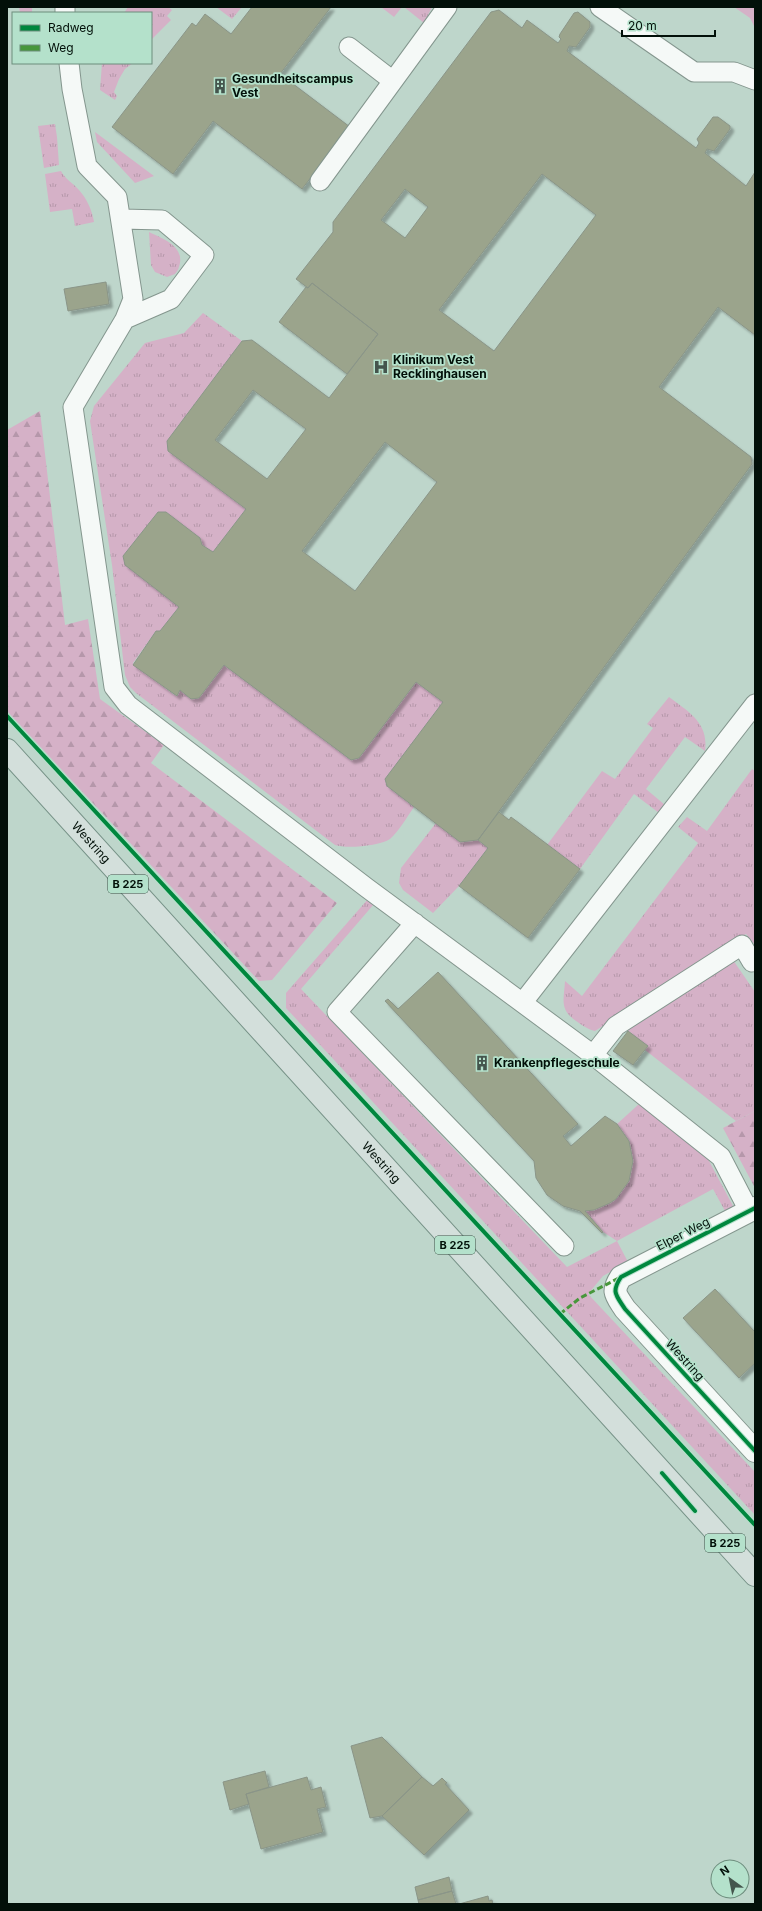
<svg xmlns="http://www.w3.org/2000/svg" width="762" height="1911" font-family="Inter,sans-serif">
	<defs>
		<pattern id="grass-tufts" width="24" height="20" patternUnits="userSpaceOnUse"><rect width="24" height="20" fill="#d5b1c7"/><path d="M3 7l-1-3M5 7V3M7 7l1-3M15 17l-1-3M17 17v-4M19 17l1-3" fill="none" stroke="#b597aa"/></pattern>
		<pattern id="forest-firs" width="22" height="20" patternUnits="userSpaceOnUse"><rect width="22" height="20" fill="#d5b1c7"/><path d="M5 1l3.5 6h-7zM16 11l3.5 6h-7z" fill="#b597aa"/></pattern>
		<filter id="shadow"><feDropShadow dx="3.5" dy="3.5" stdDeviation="1" flood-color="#0004"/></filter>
	</defs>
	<rect width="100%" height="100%" fill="#bed6cb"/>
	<path fill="url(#grass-tufts)" d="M19 7H32V13H20Z
		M128 7H168L172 10 167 16 171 20 151 40V13H124Z
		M216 7H242L232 19Z
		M381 7H402L394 17Z
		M404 7H432L424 23Z
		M734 7H755V28L750 18Z
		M102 63H133L125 69 119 79 114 92 117 96 115 100 100 90Z
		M55 124 57 137 59 165 44 168 38 126Z
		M95 132 154 176 135 183 97 142Z
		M61 171C65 179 73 183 79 190 87 199 92 210 94 222L75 226 72 209 50 212 45 174Z
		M149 232C161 238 183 245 180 263 179 267 178 271 175 274L167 277 155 272 151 265Z
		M203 313 242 341 167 441 168 451 246 509 213 552 202 545 200 538 166 512H158L123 556 126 565 179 607 160 631H156L133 663 173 694 177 696 180 690 191 699 199 698 224 665 351 760 359 758 416 682 443 702 385 779 387 786 414 807C407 817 399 831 390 839 380 846 346 849 335 845L136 693 130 687 125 675 112 565 90 421 94 406 145 343 184 333Z
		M669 697C689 712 709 723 705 751L685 737 646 789 665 805 659 813 634 794 580 869 547 845 602 771 615 779 653 728 647 724Z
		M752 769 755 771V945L746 934 595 1031C587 1029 582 1025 576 1021 559 1009 564 1000 565 981L582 996 698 843 678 827 687 817 707 831Z
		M436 823 460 842 478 840 488 848 459 886 433 913 403 890 399 883 401 868Z
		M368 899 374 904 301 989 567 1267 617 1241 603 1232 585 1211 603 1206 616 1199 633 1161 629 1141 617 1124 639 1104 708 1159 733 1206 725 1211 713 1189 617 1241 628 1262 603 1276 588 1294 755 1472V1515L286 1008V993Z
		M733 960 755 992V1111L736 1121 645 1050 627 1029Z"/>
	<path fill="url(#forest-firs)" d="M40 411 65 625 88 619 100 699 164 745 151 763 337 903 272 980 259 981 7 711V430Z
		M755 1111V1188L723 1128Z"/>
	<path fill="#9ba48c" stroke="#8a9588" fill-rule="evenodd" filter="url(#shadow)" d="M252 7H331L280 74 350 127 302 189 213 121 173 174 112 127 192 23 196 26 205 14 231 34Z
		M499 10 522 28 527 20 558 43 561 39 559 37 560 34 574 13 578 12 590 22V27L576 47 569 46 567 51 696 148 699 143 697 139 713 117H718L730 126V129L714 151 707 149 705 153 746 186 755 172V335L718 307 659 387 751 457 752 464 478 840 460 842 387 786 385 779 443 702 416 682 359 758 351 760 224 665 199 698 191 699 180 690 177 696 133 665 156 631H160L179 607 125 565 123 556 158 512H166L200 538 202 545 213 552 246 509 168 451 167 441 242 341 252 340 329 398 378 334 312 283 308 288 296 279 333 232V222L491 12ZM542 174 596 215 494 351 439 310ZM405 189 428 207 405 238 381 220ZM253 390 306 429 267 479 215 440ZM385 442 437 482 355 591 302 551Z
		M106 282 109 304 68 311 64 289Z
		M312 283 378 334 347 374 279 322 306 287 308 288Z
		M499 812 509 820 511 817 580 869 528 938 459 886 488 848 478 840Z
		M438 972 578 1124 563 1136 571 1146 605 1116 617 1124 629 1141 633 1161 629 1181 616 1199 610 1203 594 1210 585 1211 603 1232 602 1233 580 1211 563 1206 547 1195 536 1178 534 1161 385 1001 388 999 398 1009Z
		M628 1031 648 1046 633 1065 613 1051Z
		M715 1289 755 1332V1363L739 1378 683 1318Z
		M382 1737 422 1777 382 1816 370 1818 351 1746Z
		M265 1771 269 1787 246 1794 249 1804 230 1810 223 1782Z
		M307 1777 311 1790 321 1787 326 1807 317 1809 323 1832 261 1849 246 1794Z
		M422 1777 433 1786 442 1778 447 1783 445 1784 469 1810 424 1855 382 1816Z
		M449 1877 452 1891 418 1900 415 1887Z
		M452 1891 456 1904H419L418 1900Z
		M488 1896 489 1901 492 1900 493 1904H459Z"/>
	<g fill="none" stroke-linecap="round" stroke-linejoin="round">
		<g stroke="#84968e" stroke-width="21">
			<path id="service" d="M65 7V13
				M600 7 694 72H734L755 80
				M349 47 393 81
				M69 63 72 89 87 166 117 197 133 299 125 319 73 407 114 687 128 705 367 888 593 1055 721 1157 749 1211
				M320 181 447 7
				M122 219 162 220 204 255 171 299 125 319
				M415 923 337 1012 564 1246
				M523 1002 755 704
				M593 1055 616 1026 742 945 752 962"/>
		</g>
		<g stroke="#84968e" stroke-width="24">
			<path id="minor" d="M755 1208 621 1277C611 1292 616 1295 625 1309L755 1451"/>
		</g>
		<g stroke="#769287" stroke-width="24">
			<g id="primary">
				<path id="s1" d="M7 750 755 1575"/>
			</g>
		</g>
		<use href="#service" stroke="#f5f9f7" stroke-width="19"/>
		<use href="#minor" stroke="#f5f9f7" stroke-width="22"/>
		<use href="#primary" stroke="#d3dfdb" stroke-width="22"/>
		<path stroke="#47973b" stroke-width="3" stroke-dasharray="6 3" stroke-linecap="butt" d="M560 1314 580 1298 619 1278"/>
		<g stroke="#b4e1cb" stroke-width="6">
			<path id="cycleway" d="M7 716 755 1525
				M755 1208 621 1277C611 1292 616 1295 625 1309L755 1451
				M662 1473 695 1511"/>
		</g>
		<use href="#cycleway" stroke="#00873e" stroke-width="4"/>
	</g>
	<defs>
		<g id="building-bare" transform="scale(1.2)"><path d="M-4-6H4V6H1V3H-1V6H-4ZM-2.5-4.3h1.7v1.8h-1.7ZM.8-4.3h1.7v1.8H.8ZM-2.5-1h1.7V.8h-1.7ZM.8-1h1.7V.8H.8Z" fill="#44554d" stroke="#b4e1cb" stroke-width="2.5" paint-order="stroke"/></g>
		<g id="hospital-bare" transform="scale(1.2)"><path d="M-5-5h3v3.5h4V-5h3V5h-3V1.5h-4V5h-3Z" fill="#44554d" stroke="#b4e1cb" stroke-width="2.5" paint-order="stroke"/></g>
	</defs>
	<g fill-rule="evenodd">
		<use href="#building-bare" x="220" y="86"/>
		<use href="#hospital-bare" x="381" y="367"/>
		<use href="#building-bare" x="482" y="1063"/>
	</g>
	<g text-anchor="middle" stroke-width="3.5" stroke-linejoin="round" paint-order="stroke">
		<g fill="#b4e1cb" stroke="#374f43" stroke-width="1">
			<rect x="108" y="875" width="40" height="18" rx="3"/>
			<rect x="435" y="1236" width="40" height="18" rx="3"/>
			<rect x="705" y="1534" width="40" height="18" rx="3"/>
		</g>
		<g font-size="11" font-weight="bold" fill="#021009">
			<text x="128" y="888">B 225</text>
			<text x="455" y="1249">B 225</text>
			<text x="725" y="1547">B 225</text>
		</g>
		<g font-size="12" font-weight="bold" fill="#021009" stroke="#b4e1cb" text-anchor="start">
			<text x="232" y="83">Gesundheitscampus<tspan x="232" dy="14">Vest</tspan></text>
			<text x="393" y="364">Klinikum Vest<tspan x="393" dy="14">Recklinghausen</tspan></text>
			<text x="494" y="1067">Krankenpflegeschule</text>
		</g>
		<g font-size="12" fill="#021009" stroke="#b4e1cb">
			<text dy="4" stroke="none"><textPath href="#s1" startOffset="125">Westring</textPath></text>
			<text dy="4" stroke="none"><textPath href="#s1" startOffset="557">Westring</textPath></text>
			<text transform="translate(683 1234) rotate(-27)" y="4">Elper Weg</text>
			<text transform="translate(685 1360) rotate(48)" y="4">Westring</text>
		</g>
	</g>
	<rect width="762" height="1911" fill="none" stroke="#021009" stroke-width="16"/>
	<rect x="12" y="12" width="140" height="52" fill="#b4e1cb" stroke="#6d8d7d"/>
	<rect x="20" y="25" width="20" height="6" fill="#00873e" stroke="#6d8d7d"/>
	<text x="48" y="32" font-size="12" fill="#021009">Radweg</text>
	<rect x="20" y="45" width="20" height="6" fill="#47973b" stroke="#6d8d7d"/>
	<text x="48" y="52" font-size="12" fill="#021009">Weg</text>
	<g transform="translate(730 1879) rotate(327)"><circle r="19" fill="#b4e1cb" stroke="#6d8d7d"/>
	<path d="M0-3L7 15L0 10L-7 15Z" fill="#44554d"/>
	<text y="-6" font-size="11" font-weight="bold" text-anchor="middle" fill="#021009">N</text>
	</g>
	<path d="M622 30v6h93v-6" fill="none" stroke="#021009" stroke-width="2"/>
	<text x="628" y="30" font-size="12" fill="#021009" stroke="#b4e1cb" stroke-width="3" paint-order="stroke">20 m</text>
</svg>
